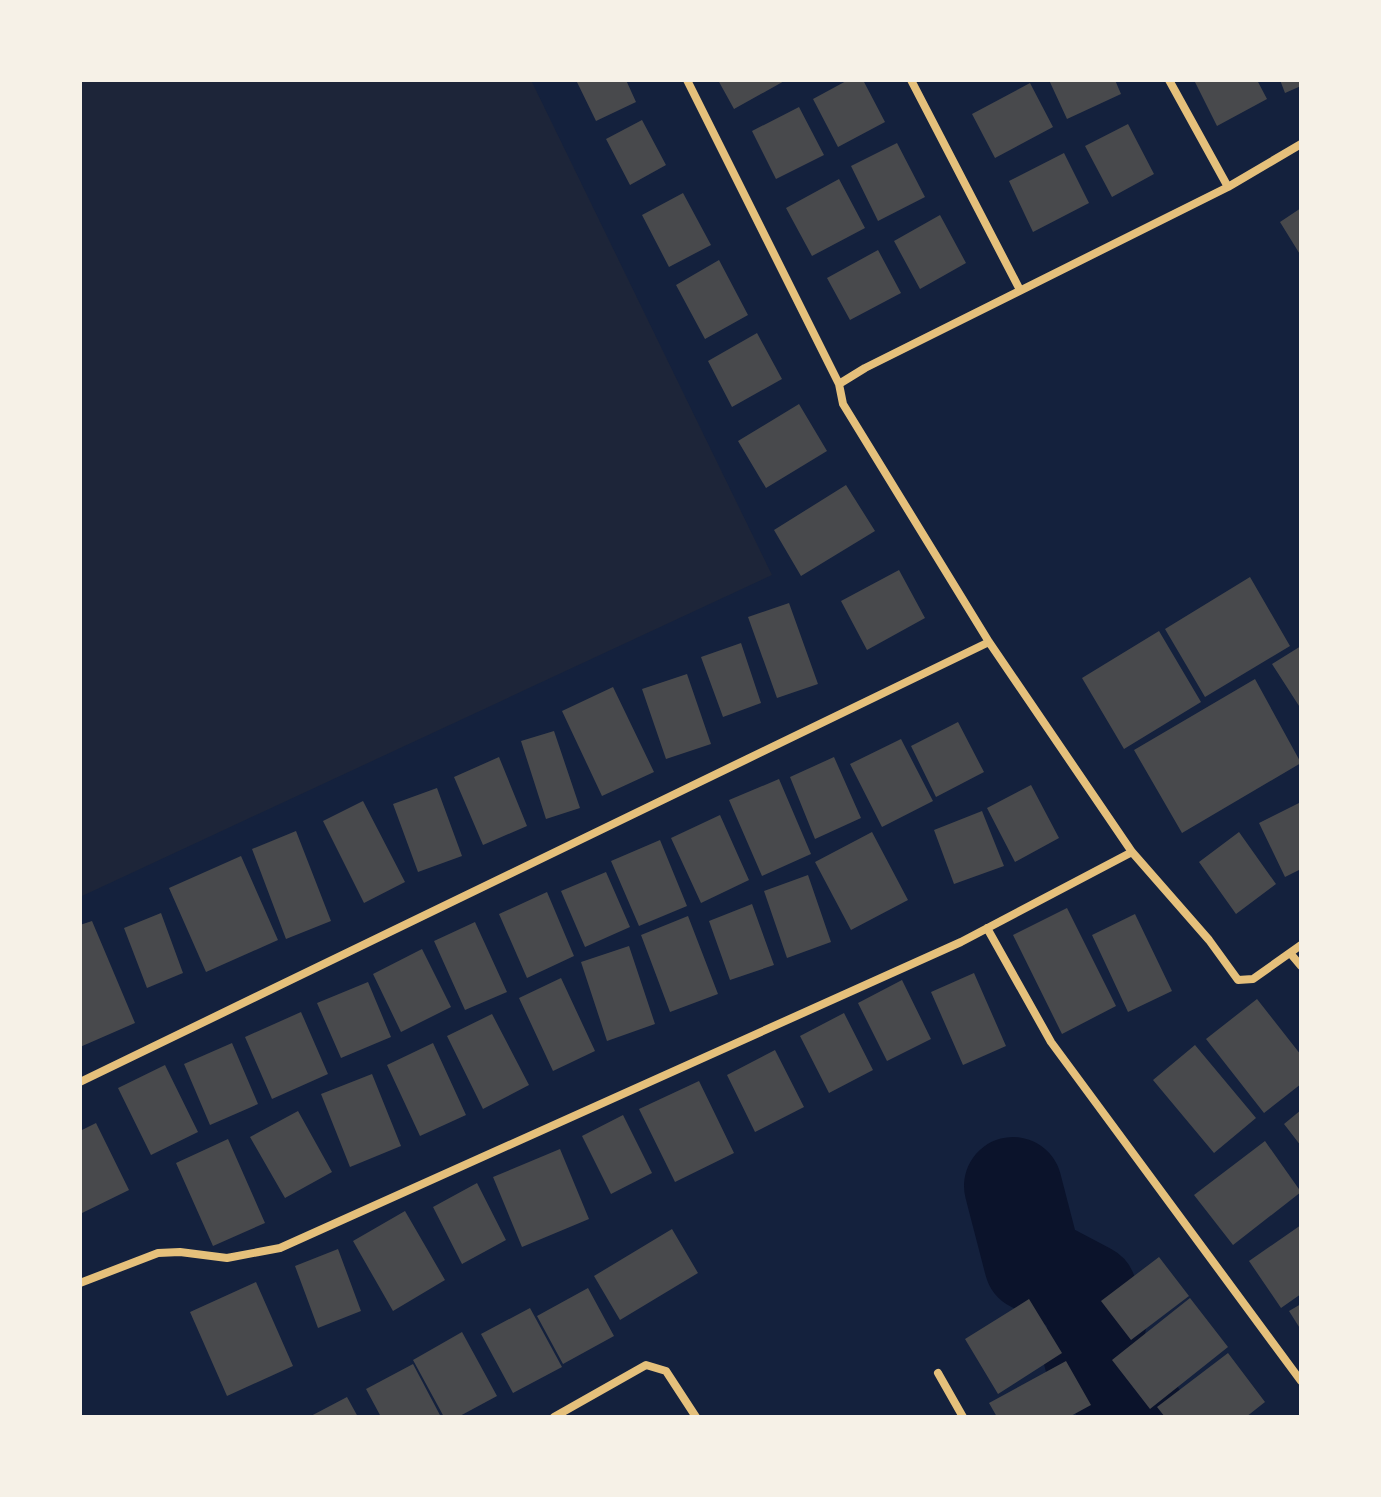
<svg xmlns="http://www.w3.org/2000/svg" width="1381" height="1497" font-family="'Fira Sans',sans-serif">
	<rect width="100%" height="100%" fill="#14213d"/>
	<path fill="#1d2539" d="M80 80H531L772 575 80 897Z"/>
	<g fill="none" stroke-linecap="round" stroke-linejoin="round">
		<path stroke="#0b132b" stroke-width="98" d="M1013 1186 1033 1263 1088 1292 1097 1325 1092 1354 1139 1417"/>
	</g>
	<path fill="#48494c" d="M576 80H626L636 102 596 121Z
		M718 80H786L734 109Z
		M848 80H863L885 122 838 147 813 99Z
		M1049 80H1115L1121 94 1067 119Z
		M1194 80H1257L1267 99 1217 126Z
		M1280 80H1301V86L1285 93Z
		M1030 83 1053 127 995 158 972 114Z
		M799 107 824 155 776 179 752 131Z
		M642 120 666 165 630 185 606 139Z
		M1128 124 1154 174 1112 197 1085 146Z
		M897 143 925 197 878 221 851 166Z
		M1064 153 1089 203 1033 232 1009 181Z
		M839 179 865 228 812 256 786 208Z
		M683 193 711 245 669 267 642 215Z
		M1301 208V256L1280 222Z
		M940 215 966 263 920 289 894 241Z
		M878 250 901 293 850 320 827 278Z
		M719 260 748 315 705 339 676 285Z
		M757 333 782 379 732 407 708 361Z
		M799 404 827 451 766 488 738 441Z
		M846 485 875 531 801 576 774 530Z
		M899 570 925 618 867 650 841 601Z
		M1250 577 1290 646 1205 697 1165 629Z
		M789 603 818 684 777 698 748 617Z
		M1159 631 1201 702 1124 749 1082 678Z
		M741 643 761 703 723 717 701 657Z
		M1301 646V709L1272 664Z
		M687 674 711 744 666 759 642 689Z
		M1255 679 1301 763 1182 833 1134 750Z
		M613 687 654 772 602 796 562 711Z
		M958 722 984 772 936 797 911 746Z
		M554 731 580 808 546 819 521 741Z
		M901 739 933 801 882 827 850 764Z
		M499 757 527 826 483 845 454 777Z
		M834 757 861 818 815 839 790 777Z
		M779 779 811 854 762 876 729 800Z
		M1031 785 1059 838 1015 862 987 808Z
		M437 788 462 856 418 872 393 804Z
		M363 801 405 882 364 903 323 821Z
		M1301 802V869L1285 877 1259 823Z
		M982 811 1004 866 954 884 934 830Z
		M720 815 749 880 701 903 671 838Z
		M296 831 331 921 286 939 252 849Z
		M872 832 908 900 851 930 815 862Z
		M1239 832 1276 884 1236 914 1199 862Z
		M660 840 687 906 639 926 611 861Z
		M241 856 278 940 206 972 169 888Z
		M606 872 630 927 585 947 561 891Z
		M808 875 831 942 787 958 764 891Z
		M547 892 574 956 527 978 499 914Z
		M752 904 774 965 730 980 709 921Z
		M1067 908 1116 1006 1062 1034 1013 935Z
		M161 913 183 973 147 988 124 928Z
		M1135 914 1172 991 1128 1012 1092 935Z
		M688 916 718 994 670 1012 641 935Z
		M92 921 135 1023 80 1047V925Z
		M475 922 507 992 465 1010 434 941Z
		M629 946 655 1024 607 1041 581 962Z
		M422 949 451 1007 401 1032 373 974Z
		M974 973 1006 1046 963 1065 931 992Z
		M561 978 595 1051 553 1071 519 998Z
		M902 980 931 1039 887 1061 858 1003Z
		M368 982 391 1037 341 1058 317 1003Z
		M1257 999 1301 1055V1084L1264 1113 1206 1039Z
		M301 1012 328 1074 272 1099 245 1037Z
		M844 1013 873 1070 829 1093 800 1036Z
		M492 1014 529 1085 483 1109 447 1036Z
		M232 1043 258 1104 210 1125 184 1064Z
		M433 1043 466 1115 420 1136 387 1065Z
		M1195 1045 1256 1118 1214 1153 1153 1080Z
		M775 1050 804 1107 755 1132 727 1075Z
		M165 1065 198 1132 151 1155 118 1088Z
		M372 1074 401 1146 350 1167 321 1094Z
		M699 1081 734 1153 675 1182 639 1109Z
		M1301 1110V1146L1284 1124Z
		M298 1111 332 1172 285 1198 250 1137Z
		M623 1115 652 1173 611 1194 582 1136Z
		M96 1123 129 1190 80 1214V1131Z
		M228 1139 265 1223 213 1246 176 1163Z
		M1265 1141 1301 1192 1233 1245 1194 1195Z
		M560 1149 589 1219 522 1247 493 1177Z
		M477 1183 506 1240 462 1264 433 1207Z
		M405 1211 445 1280 393 1311 353 1241Z
		M1301 1225V1294L1281 1308 1249 1261Z
		M672 1229 698 1273 620 1320 594 1276Z
		M338 1249 361 1311 318 1328 295 1266Z
		M1159 1257 1189 1296 1131 1340 1101 1301Z
		M256 1282 293 1366 227 1396 190 1312Z
		M588 1288 614 1336 563 1364 537 1316Z
		M1190 1298 1228 1347 1150 1409 1112 1360Z
		M1029 1299 1062 1353 998 1394 965 1339Z
		M1301 1304V1330L1289 1311Z
		M530 1308 562 1367 513 1393 481 1334Z
		M462 1332 497 1396 458 1417H444L413 1360Z
		M1228 1353 1265 1402 1246 1417H1165L1157 1407Z
		M1066 1361 1091 1405 1069 1417H997L989 1403Z
		M413 1364 441 1417H381L366 1389Z
		M347 1397 358 1417H309Z"/>
	<g fill="none" stroke-linecap="round" stroke-linejoin="round">
		<path stroke="#e5c07b" stroke-width="8" d="M687 80 839 384
			M911 80 1020 290
			M1169 80 1228 187
			M1301 144 1228 187 865 368 839 384 843 404 989 642 1132 852 1209 940 1238 980 1253 979 1301 945
			M987 928 1051 1042 1301 1381
			M1290 953 1301 966
			M80 1082 989 642
			M80 1283 158 1253 180 1252 227 1258 280 1248 961 942 1132 852
			M938 1373 963 1417
			M554 1417 646 1365 666 1371 696 1417"/>
	</g>
	<rect width="1381" height="1497" fill="none" stroke="#f6f1e7" stroke-width="164"/>
</svg>
